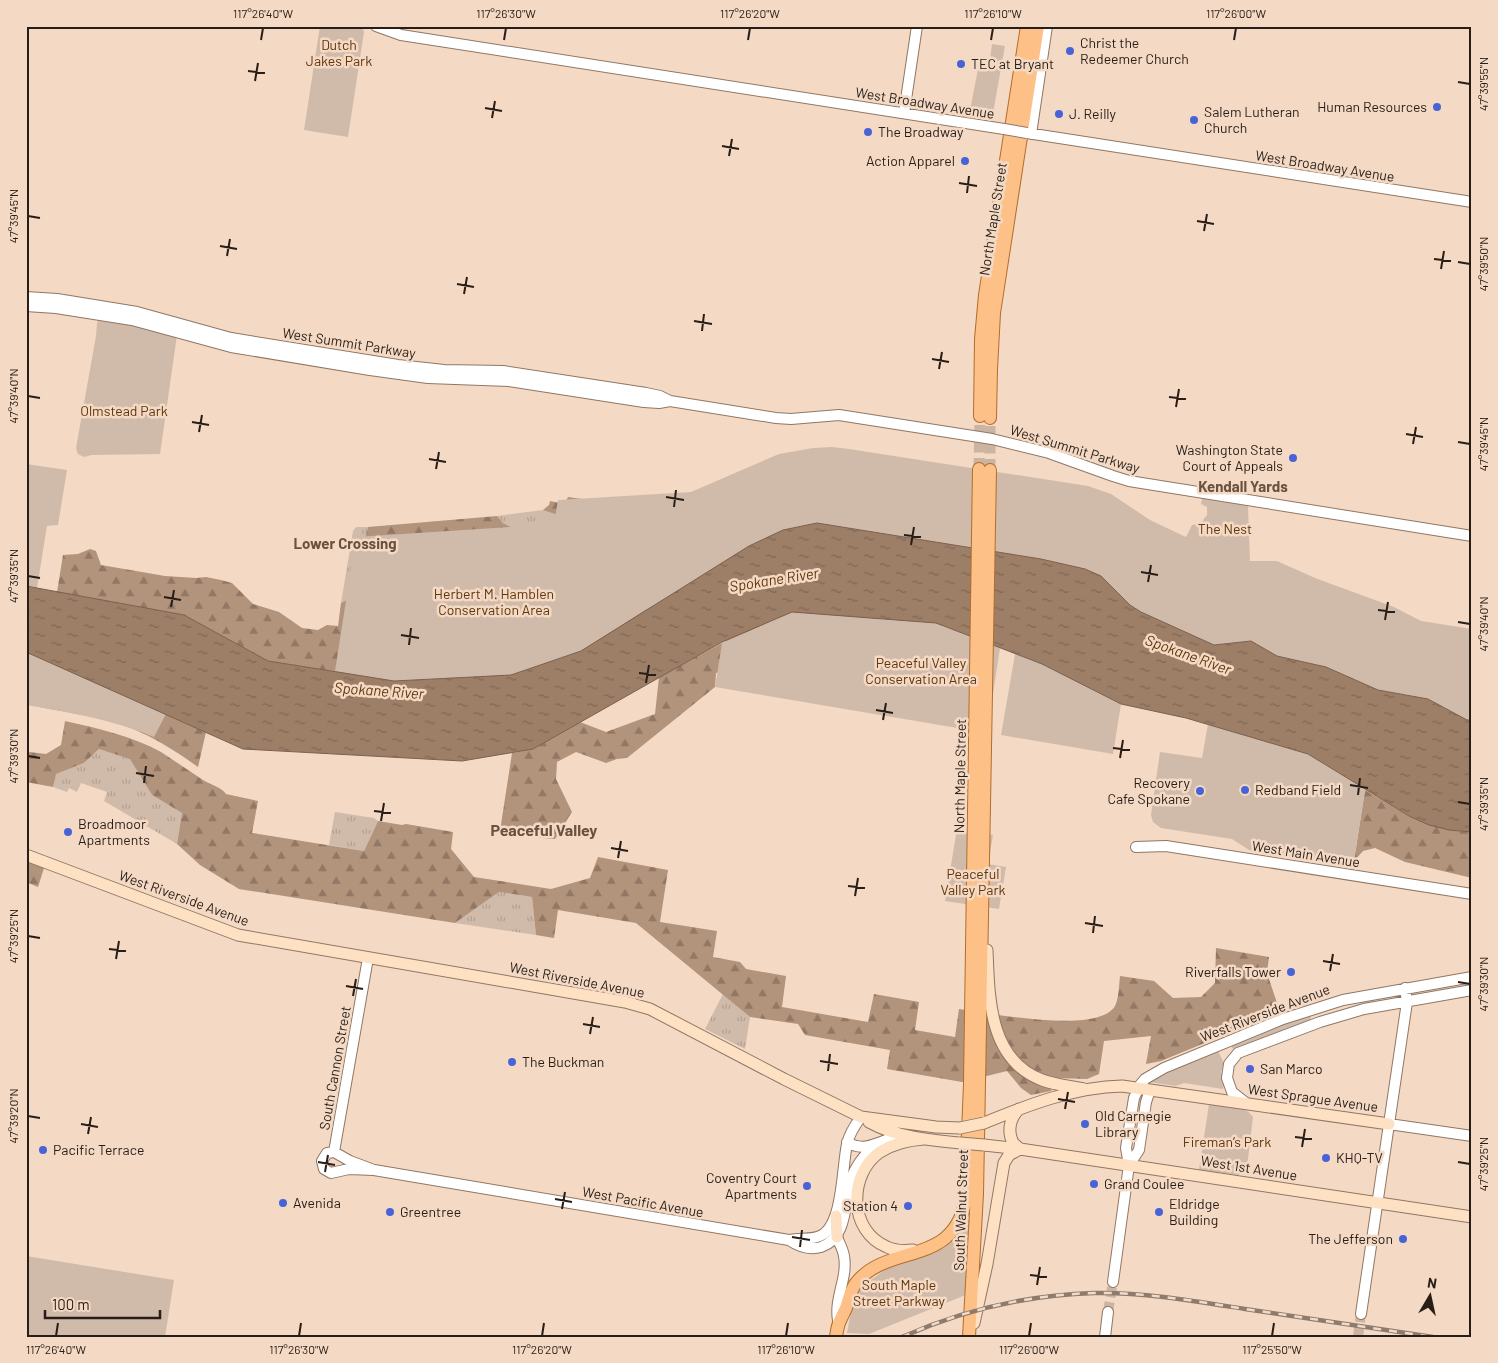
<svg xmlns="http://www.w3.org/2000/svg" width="1498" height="1363" font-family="Barlow,sans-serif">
	<defs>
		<pattern id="grass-tufts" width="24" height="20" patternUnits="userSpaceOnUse" patternTransform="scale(1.25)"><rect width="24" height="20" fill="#d0bbab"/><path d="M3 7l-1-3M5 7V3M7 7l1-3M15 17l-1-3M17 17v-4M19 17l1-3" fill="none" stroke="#b3a092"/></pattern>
		<pattern id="forest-firs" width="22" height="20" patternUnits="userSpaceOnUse" patternTransform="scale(1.25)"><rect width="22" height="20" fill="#b2937b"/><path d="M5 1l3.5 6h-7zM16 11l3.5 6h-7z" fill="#917764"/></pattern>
		<pattern id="water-ripples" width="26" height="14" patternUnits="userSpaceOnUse" patternTransform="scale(1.25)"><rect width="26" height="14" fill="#9d7e67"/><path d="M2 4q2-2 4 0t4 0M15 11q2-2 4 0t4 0" fill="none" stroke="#806754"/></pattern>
	</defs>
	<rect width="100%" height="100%" fill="#f4d9c4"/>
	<path fill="url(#grass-tufts)" d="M543 510 569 519 587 520 519 531 503 523 497 516Z
		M356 527H368L362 551 354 596 341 603 353 531Z
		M99 749 130 758 152 795 182 813 177 844 104 801 107 792 81 783 77 792 69 788 67 792 53 787 55 774 84 763Z
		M335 812 374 818 378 821 364 851 329 845Z
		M499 892 532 897 536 935 455 923Z
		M723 994 750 1017 745 1049 705 1029Z"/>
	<path fill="url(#forest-firs)" d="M568 497 589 500 1141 612 581 651 394 681 268 661 184 615 57 592 63 555 78 554 90 549 96 551 101 565 165 576 196 578 206 577 221 580 232 583 253 604 279 612 302 628 318 630 327 625 338 626 341 603 354 596 362 550 368 527 497 516 503 523 519 531 545 533 569 519 543 510 549 505 550 501 560 503 566 501Z
		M792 612 749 665 716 673 715 687 627 758 617 759 606 763 576 752 557 762 556 779 572 812 555 839H549L500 831 512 753 533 749 580 722 606 732 655 714 659 677 722 643Z
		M26 652 206 732 198 767C177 752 155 738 131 728 102 717 70 713 40 707Z
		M65 721C97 728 132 736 161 752 175 761 189 771 203 780 211 785 221 787 226 794L258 801 252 833 364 851 378 821 402 825 406 824 453 832 451 849 474 877 551 889 590 878 598 857 668 870 660 922 717 931 713 957 740 962 746 969 786 976 782 1007 868 1022 874 994 919 1002 915 1030 955 1037 959 1009C989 1013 1098 1035 1115 1006 1119 998 1119 985 1120 976L1154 981 1173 998 1201 997 1215 983 1216 948 1269 957 1267 973 1280 1012 1161 1061 1146 1064 1151 1036 1104 1041 1099 1074 1087 1079 1054 1078 1051 1091 1031 1095 1021 1088 1007 1071 962 1082 887 1069 890 1050 805 1035 798 1024 750 1017 636 923 558 910 554 938 536 935 532 897 499 892 455 923 239 889 200 865 177 844 182 813 152 795 130 759 99 749 84 763 56 774 53 787 26 782V754L30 752 46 754 61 745Z
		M1365 790 1409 816 1449 830 1472 832V878L1405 862 1375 848 1363 851 1354 861Z
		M26 860 44 868 38 887 26 882Z"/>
	<path fill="#d0bbab" d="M320 26H358L363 29 364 32 348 137 304 130Z
		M992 44 1005 46 993 113 970 110 980 59 990 60Z
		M99 319 177 335 160 454 92 455 84 457 78 454 76 448 96 336 97 323Z
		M832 447 849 449 1088 486 1111 494 1150 520 1186 537 1192 525 1200 524 1207 515V507L1201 504 1202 499 1205 498 1248 506 1250 561H1277L1315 578 1394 607 1421 621 1472 629V720H1467L1428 699 1378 690 1326 667 1277 656 1251 641 1214 645 1141 612 1130 605 1101 576 1041 559 817 523 647 609 581 651 511 675 394 681 335 671 356 537 554 524 558 500 691 492 779 454 813 448Z
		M26 464 67 470 58 525 47 526 37 588 26 586Z
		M792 612 935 623 1000 648 987 733 715 687 722 643Z
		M26 652 166 714 154 737C113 720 70 712 26 705Z
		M1015 654 1042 664 1121 704 1113 754 1001 735Z
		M1208 724 1308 754 1365 790 1353 866 1249 850 1232 839 1161 828 1153 822 1151 815 1160 752 1202 758Z
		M957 829 993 835 988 864 1006 867 999 909 945 901Z
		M1307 1015 1311 1017 1310 1021 1236 1050 1232 1048V1044Z
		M1218 1051 1224 1063 1221 1072 1224 1086 1223 1089 1184 1083 1176 1086 1149 1082 1150 1079Z
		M1209 1104C1223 1105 1245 1104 1253 1117L1247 1167 1245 1171 1238 1175 1199 1170Z
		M969 1212H972L968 1294 869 1334 847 1333 852 1306 860 1288 886 1269 944 1248 961 1231Z
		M26 1256 174 1280 165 1337H26Z"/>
	<path fill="url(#water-ripples)" stroke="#7a614f" d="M817 523 1041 559 1085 569 1101 576 1130 605 1141 612 1214 645 1251 641 1277 656 1326 667 1378 690 1428 699 1467 720H1472V832L1449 830 1429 825 1409 816 1308 754 1186 718 1121 704 1042 664 936 623 792 612 722 642 533 749 462 761 243 749 26 652V586L184 615 268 661 394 681 511 675 581 651 749 546 783 530Z"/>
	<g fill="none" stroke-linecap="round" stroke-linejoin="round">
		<path stroke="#cbb4a1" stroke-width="10" stroke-dasharray="10 5" stroke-linecap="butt" d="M1108 1312 1113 1282
			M1358 1337 1361 1314"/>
		<path stroke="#cbb4a1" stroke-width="11" stroke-dasharray="11 5.5" stroke-linecap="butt" d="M979 469 980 416
			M990 470V418"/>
		<g stroke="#907764" stroke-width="12">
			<path id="tertiary" d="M376 26 401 35 1004 129
				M904 113 917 26
				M1027 133 1472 202
				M1031 134 1047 26
				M26 297 57 299 137 312 231 338 398 365 444 370 503 371 646 393 660 396 670 401 776 418 791 419 839 415 992 439 1049 453 1113 476 1129 481 1472 536
				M26 306 56 308 132 320 231 347 370 370 428 378 509 381 644 402 659 403 670 401
				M1136 847 1166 846 1472 894
				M1246 1103 1232 1092 1227 1078 1229 1064 1238 1053 1320 1022 1364 1009 1472 990
				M1389 1124 1472 1136
				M847 1142C867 1155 884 1137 904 1135
				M334 1152 368 958
				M1129 1165 1139 1150 1146 1102 1150 1090
				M374 1170 350 1161 334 1152 327 1153 322 1161 324 1169 331 1173 349 1169 374 1170 789 1240C798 1246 810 1250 821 1247 848 1238 844 1203 851 1180 855 1166 864 1156 874 1145
				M837 1237C839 1243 843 1249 844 1256 848 1278 834 1298 838 1320
				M789 1240C800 1237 812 1241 822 1235 843 1223 842 1167 847 1144 849 1135 855 1125 861 1117
				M1113 1282 1129 1165 1126 1148 1134 1098 1140 1085 1145 1079 1164 1068 1283 1019 1343 1000 1472 977
				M1361 1314 1407 1002 1405 988
				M1105 1337 1108 1312"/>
		</g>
		<g stroke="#907764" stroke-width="13">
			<path id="secondary" d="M26 855 238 935 625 1002 650 1009 784 1079 861 1117 936 1127 960 1128
				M987 950C989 999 989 1060 1042 1080 1055 1085 1070 1086 1084 1089
				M1019 1109C1010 1118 1007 1131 1013 1143L1020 1149
				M869 1122C896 1137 929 1140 960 1143
				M984 1123C1028 1105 1074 1087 1122 1086L1389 1124
				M984 1145 1020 1149 1472 1217
				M836 1216 837 1237
				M913 1250C904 1251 895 1251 887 1247 848 1231 848 1174 880 1152 894 1143 909 1140 924 1139
				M974 1323 987 1264 1004 1163 1009 1155 1020 1149"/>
		</g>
		<g stroke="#b26d2c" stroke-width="14">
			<path id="primary" d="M980 416 981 339 985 295 1027 26
				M990 418 991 369 994 313 1038 26
				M836 1337C838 1322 840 1321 846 1308 849 1300 850 1291 856 1283 888 1243 951 1267 965 1203L970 1084 979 469
				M969 1337 977 1194 990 470"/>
		</g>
		<use href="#tertiary" stroke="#fff" stroke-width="10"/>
		<use href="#secondary" stroke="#fee0c3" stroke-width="11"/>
		<use href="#primary" stroke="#fdc188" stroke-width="12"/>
		<g stroke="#8d7b6d" stroke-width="4.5">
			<path id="rail" d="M902 1337C963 1310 1027 1295 1094 1293 1144 1292 1195 1301 1245 1309 1308 1318 1370 1328 1433 1337"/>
		</g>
		<use href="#rail" stroke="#f4d9c4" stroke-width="2.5" stroke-dasharray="8" stroke-linecap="butt"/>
		<g stroke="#907764" stroke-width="12" stroke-linecap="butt">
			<path id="tertiary-bridge" d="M1004 129 1027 133"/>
		</g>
		<g stroke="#907764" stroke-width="13" stroke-linecap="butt">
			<path id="secondary-bridge" d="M960 1128 984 1123
				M960 1143 984 1145"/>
		</g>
		<use href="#tertiary-bridge" stroke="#fff" stroke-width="10"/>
		<use href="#secondary-bridge" stroke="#fee0c3" stroke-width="11"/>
	</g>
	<path fill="none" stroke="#281e17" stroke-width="2" d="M261 40 263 28M504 40 506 28M748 40 750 28M991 40 993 28M1234 40 1236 28M248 71 265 73M255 81 258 63M1458 82 1470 84M485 108 502 111M492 118 495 101M722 146 739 149M729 156 732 139M959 183 977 186M967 193 969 176M28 216 40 218M1197 221 1214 224M1204 231 1207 214M220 246 237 249M227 256 230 239M1434 259 1451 261M1458 262 1470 264M1441 269 1444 251M457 284 474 287M464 294 467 277M694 321 712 324M702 331 704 314M932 359 949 362M939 369 942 352M28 396 40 398M1169 397 1186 399M1176 407 1179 389M192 422 209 425M199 432 202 415M1406 434 1423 437M1458 442 1470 444M1413 444 1416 427M429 459 446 462M436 469 439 452M666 497 684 500M674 507 676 490M904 535 921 537M911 545 914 527M1141 572 1158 575M28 576 40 578M1148 582 1151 565M164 597 181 600M171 607 174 590M1378 610 1395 612M1385 620 1388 602M1458 622 1470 624M401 635 419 638M409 645 411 628M639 673 656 675M646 683 649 665M876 710 893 713M883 720 886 703M1113 748 1130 750M28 756 40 758M1120 758 1123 740M136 773 154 776M144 783 146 766M1350 785 1368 788M1358 795 1360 778M1458 802 1470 804M374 811 391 813M381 821 384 803M611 848 628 851M618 858 621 841M848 886 865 888M855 896 858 878M1085 923 1103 926M1093 933 1095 916M28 936 40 938M109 949 126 951M116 959 119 941M1323 961 1340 964M1330 971 1333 954M1458 982 1470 984M346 986 363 989M353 996 356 979M583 1024 600 1027M590 1034 593 1017M820 1061 838 1064M828 1071 830 1054M1058 1099 1075 1102M1065 1109 1068 1092M28 1116 40 1118M81 1124 98 1127M88 1134 91 1117M1295 1137 1312 1139M1302 1147 1305 1129M318 1162 335 1165M1458 1162 1470 1164M325 1172 328 1155M555 1199 572 1202M562 1209 565 1192M792 1237 810 1240M800 1247 802 1230M1030 1275 1047 1277M1037 1285 1040 1267M56 1336 58 1323M299 1336 301 1323M542 1336 544 1323M786 1336 788 1323M1029 1336 1031 1323M1272 1336 1274 1323"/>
	<g fill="#4763d6" stroke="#f4d9c4" stroke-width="2">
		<circle cx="1070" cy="51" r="5"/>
		<circle cx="961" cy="64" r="5"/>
		<circle cx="1437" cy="107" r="5"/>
		<circle cx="1059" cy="114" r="5"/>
		<circle cx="1194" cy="120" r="5"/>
		<circle cx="868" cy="132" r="5"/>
		<circle cx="965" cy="161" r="5"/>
		<circle cx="1293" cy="458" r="5"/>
		<circle cx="1245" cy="790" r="5"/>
		<circle cx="1200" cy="791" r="5"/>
		<circle cx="68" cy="832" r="5"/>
		<circle cx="1291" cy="972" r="5"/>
		<circle cx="512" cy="1062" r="5"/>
		<circle cx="1250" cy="1069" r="5"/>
		<circle cx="1085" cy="1124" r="5"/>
		<circle cx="43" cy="1150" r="5"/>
		<circle cx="1326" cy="1158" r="5"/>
		<circle cx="1094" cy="1184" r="5"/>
		<circle cx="807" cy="1186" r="5"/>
		<circle cx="283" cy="1203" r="5"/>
		<circle cx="908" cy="1206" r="5"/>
		<circle cx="390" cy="1212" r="5"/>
		<circle cx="1159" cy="1212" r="5"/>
		<circle cx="1403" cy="1239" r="5"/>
	</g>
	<g text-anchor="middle" stroke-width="5" stroke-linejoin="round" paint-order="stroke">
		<g font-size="14" fill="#281e17" stroke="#f4d9c4" text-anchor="start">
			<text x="1080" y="48">Christ the<tspan x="1080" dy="16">Redeemer Church</tspan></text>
			<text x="971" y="69">TEC at Bryant</text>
			<text x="1427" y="112" text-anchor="end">Human Resources</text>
			<text x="1204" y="117">Salem Lutheran<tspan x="1204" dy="16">Church</tspan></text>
			<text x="1069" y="119">J. Reilly</text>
			<text x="878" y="137">The Broadway</text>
			<text x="955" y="166" text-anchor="end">Action Apparel</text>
			<text x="1283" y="455" text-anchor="end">Washington State<tspan x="1283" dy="16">Court of Appeals</tspan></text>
			<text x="1190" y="788" text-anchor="end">Recovery<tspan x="1190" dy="16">Cafe Spokane</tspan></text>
			<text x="1255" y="795">Redband Field</text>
			<text x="78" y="829">Broadmoor<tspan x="78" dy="16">Apartments</tspan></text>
			<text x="1281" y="977" text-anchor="end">Riverfalls Tower</text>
			<text x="522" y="1067">The Buckman</text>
			<text x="1260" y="1074">San Marco</text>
			<text x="1095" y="1121">Old Carnegie<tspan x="1095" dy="16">Library</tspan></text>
			<text x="53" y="1155">Pacific Terrace</text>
			<text x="1336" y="1163">KHQ-TV</text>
			<text x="797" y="1183" text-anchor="end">Coventry Court<tspan x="797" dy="16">Apartments</tspan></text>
			<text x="1104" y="1189">Grand Coulee</text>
			<text x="293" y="1208">Avenida</text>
			<text x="1169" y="1209">Eldridge<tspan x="1169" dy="16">Building</tspan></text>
			<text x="898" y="1211" text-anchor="end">Station 4</text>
			<text x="400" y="1217">Greentree</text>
			<text x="1393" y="1244" text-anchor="end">The Jefferson</text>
		</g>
		<g font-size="14" fill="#60360c" stroke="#f4d9c4">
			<text x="339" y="50">Dutch<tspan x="339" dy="16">Jakes Park</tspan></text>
			<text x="124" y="416">Olmstead Park</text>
			<text x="1225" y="534">The Nest</text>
			<text x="494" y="599">Herbert M. Hamblen<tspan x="494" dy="16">Conservation Area</tspan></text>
			<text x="921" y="668">Peaceful Valley<tspan x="921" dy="16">Conservation Area</tspan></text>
			<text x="973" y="879">Peaceful<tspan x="973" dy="16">Valley Park</tspan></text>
			<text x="1227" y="1147">Fireman’s Park</text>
			<text x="899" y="1290">South Maple<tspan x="899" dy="16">Street Parkway</tspan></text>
		</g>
		<g font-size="14" fill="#281e17" stroke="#f4d9c4">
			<text transform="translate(925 103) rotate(9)" y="5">West Broadway Avenue</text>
			<text transform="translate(1325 166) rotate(9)" y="5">West Broadway Avenue</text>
			<text transform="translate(993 219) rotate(-81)" y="5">North Maple Street</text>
			<text transform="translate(349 343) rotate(9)" y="5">West Summit Parkway</text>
			<text transform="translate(1075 449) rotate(17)" y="5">West Summit Parkway</text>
			<text transform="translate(960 776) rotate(-89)" y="5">North Maple Street</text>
			<text transform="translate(1306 854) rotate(9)" y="5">West Main Avenue</text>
			<text transform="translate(184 898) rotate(20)" y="5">West Riverside Avenue</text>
			<text transform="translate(577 980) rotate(11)" y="5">West Riverside Avenue</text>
			<text transform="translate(1265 1013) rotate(-21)" y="5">West Riverside Avenue</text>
			<text transform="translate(335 1068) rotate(-80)" y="5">South Cannon Street</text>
			<text transform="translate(1313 1098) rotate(8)" y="5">West Sprague Avenue</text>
			<text transform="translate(1249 1168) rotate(9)" y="5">West 1st Avenue</text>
			<text transform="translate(643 1202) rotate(10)" y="5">West Pacific Avenue</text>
			<text transform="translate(961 1210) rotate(-88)" y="5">South Walnut Street</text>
		</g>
		<g font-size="15" font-weight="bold" fill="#695240" stroke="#f4d9c4">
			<text x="1243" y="492">Kendall Yards</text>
			<text x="345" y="549">Lower Crossing</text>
		</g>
		<g font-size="15" font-style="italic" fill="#62370e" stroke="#f4d9c4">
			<text transform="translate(774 580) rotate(-9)" y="5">Spokane River</text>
			<text transform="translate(1188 655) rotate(20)" y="5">Spokane River</text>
			<text transform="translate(379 691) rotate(4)" y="5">Spokane River</text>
		</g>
		<g font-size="16" font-weight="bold" fill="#695240" stroke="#f4d9c4">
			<text x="544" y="836">Peaceful Valley</text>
		</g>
	</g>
	<rect width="1498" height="1363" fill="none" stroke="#f4d9c4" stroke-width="55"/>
	<g transform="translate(1430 1296) rotate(9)" stroke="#f4d9c4" stroke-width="4" paint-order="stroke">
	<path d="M0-4L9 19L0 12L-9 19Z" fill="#281e17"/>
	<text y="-8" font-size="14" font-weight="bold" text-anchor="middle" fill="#281e17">N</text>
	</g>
	<path d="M45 1310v8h115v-8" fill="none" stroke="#281e17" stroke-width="2.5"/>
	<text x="52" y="1310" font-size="15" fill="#281e17" stroke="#f4d9c4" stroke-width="4" paint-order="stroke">100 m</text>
	<rect x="28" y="28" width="1442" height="1308" fill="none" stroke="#281e17" stroke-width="2"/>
	<g font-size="12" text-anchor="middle" fill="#281e17">
		<text x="263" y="18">117°26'40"W</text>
		<text x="506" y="18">117°26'30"W</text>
		<text x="750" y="18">117°26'20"W</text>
		<text x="993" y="18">117°26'10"W</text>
		<text x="1236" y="18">117°26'00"W</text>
		<text transform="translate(1484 84) rotate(-90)" y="4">47°39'55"N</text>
		<text transform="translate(14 216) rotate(-90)" y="4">47°39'45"N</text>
		<text transform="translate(1484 264) rotate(-90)" y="4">47°39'50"N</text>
		<text transform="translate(14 396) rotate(-90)" y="4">47°39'40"N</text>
		<text transform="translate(1484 444) rotate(-90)" y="4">47°39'45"N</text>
		<text transform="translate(14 576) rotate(-90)" y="4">47°39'35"N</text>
		<text transform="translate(1484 624) rotate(-90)" y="4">47°39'40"N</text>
		<text transform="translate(14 756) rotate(-90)" y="4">47°39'30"N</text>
		<text transform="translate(1484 804) rotate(-90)" y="4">47°39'35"N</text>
		<text transform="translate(14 936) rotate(-90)" y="4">47°39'25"N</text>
		<text transform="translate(1484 984) rotate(-90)" y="4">47°39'30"N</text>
		<text transform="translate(14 1116) rotate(-90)" y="4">47°39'20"N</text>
		<text transform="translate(1484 1164) rotate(-90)" y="4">47°39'25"N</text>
		<text x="56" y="1354">117°26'40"W</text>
		<text x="299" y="1354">117°26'30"W</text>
		<text x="542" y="1354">117°26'20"W</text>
		<text x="786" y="1354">117°26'10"W</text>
		<text x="1029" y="1354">117°26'00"W</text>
		<text x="1272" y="1354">117°25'50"W</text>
	</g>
</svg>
